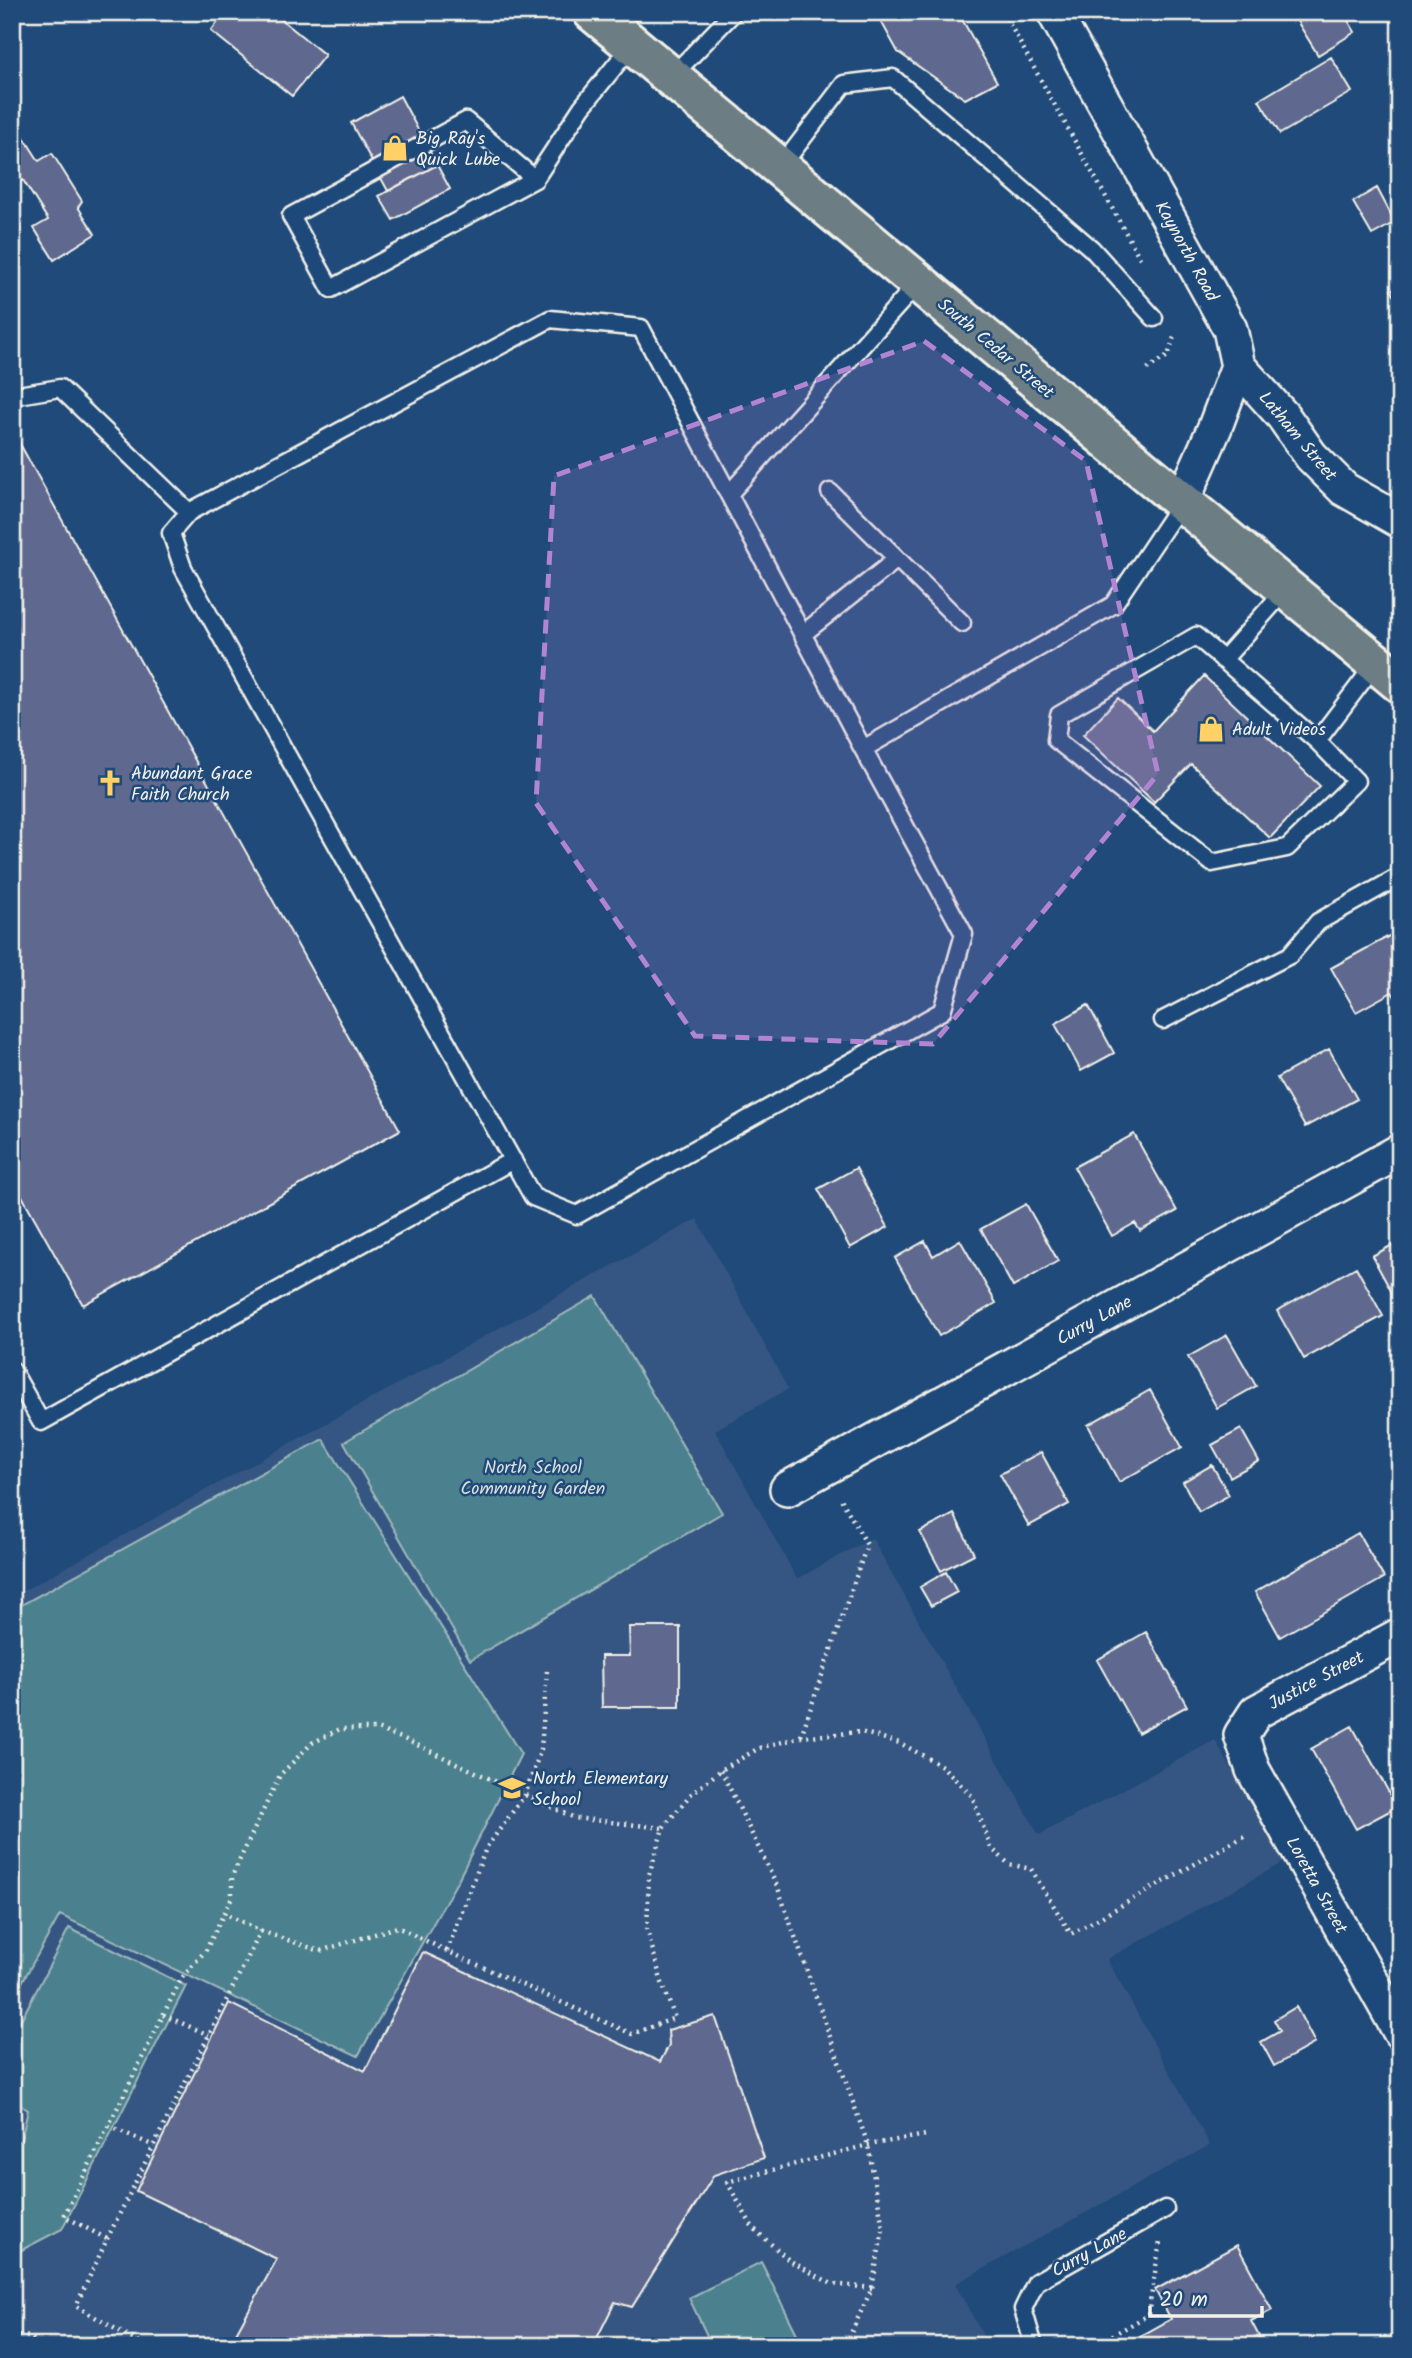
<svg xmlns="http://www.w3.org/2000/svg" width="1412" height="2358" font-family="Kalam,sans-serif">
	<rect width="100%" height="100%" fill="#1f4a7a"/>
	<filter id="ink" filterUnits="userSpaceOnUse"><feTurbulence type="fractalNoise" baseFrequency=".0143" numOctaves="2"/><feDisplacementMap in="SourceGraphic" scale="14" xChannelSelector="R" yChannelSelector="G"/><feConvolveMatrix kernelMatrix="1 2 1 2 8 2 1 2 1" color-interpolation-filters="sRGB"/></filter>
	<g filter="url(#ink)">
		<path fill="#365682" d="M697 1219 788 1389 715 1430 797 1579 872 1538 1039 1835 1215 1740 1284 1862 1107 1959 1210 2145 955 2284 989 2346H12V1597Z"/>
		<path fill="#4c818e" stroke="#a0b9bb" stroke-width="2" d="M595 1296 722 1513 470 1660 344 1442Z
			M323 1439 521 1754 458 1880 358 2056 60 1915 12 2000V1610Z
			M69 1928 186 1986 62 2229 12 2255V2145L21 2140 28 2110 12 2100V2037Z
			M761 2262 803 2346H712L689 2298Z"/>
		<path fill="#5f688e" stroke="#f4f1e8" stroke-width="2" d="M226 12H272L325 55 292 96 211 31Z
			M881 12H958L997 82 965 99 898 52 877 14Z
			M1312 12H1343L1355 32 1318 55 1297 21Z
			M1331 57 1352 92 1280 134 1259 100Z
			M400 96 437 165 388 191 351 123Z
			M18 128 39 161 52 153 82 201 78 207 95 234 54 260 34 228 48 220 23 180 12 186V132Z
			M437 165 450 189 393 220 379 196Z
			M1377 188 1395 222 1372 235 1353 202Z
			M1400 285V306L1391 290Z
			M15 435 400 1130 83 1305 12 1178V436Z
			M1204 676 1320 786 1270 838 1191 764 1154 802 1083 735 1118 698 1153 731Z
			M1400 930V1005L1392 992 1356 1012 1331 968Z
			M1088 1005 1114 1053 1081 1071 1055 1024Z
			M1329 1049 1357 1099 1305 1127 1277 1078Z
			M1134 1134 1177 1211 1140 1231 1135 1223 1112 1236 1074 1167Z
			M856 1168 888 1227 850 1248 818 1189Z
			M1026 1204 1058 1261 1013 1287 981 1229Z
			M960 1240 996 1303 939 1336 895 1258 925 1241 933 1256Z
			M1400 1241V1295L1395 1298 1372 1256Z
			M1356 1267 1383 1316 1304 1359 1277 1311Z
			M1227 1335 1256 1386 1217 1408 1188 1357Z
			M1150 1390 1182 1447 1119 1482 1088 1425Z
			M1241 1429 1259 1461 1230 1477 1212 1445Z
			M1041 1452 1069 1504 1029 1526 1000 1474Z
			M1212 1465 1229 1495 1199 1512 1183 1482Z
			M954 1514 974 1554 941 1571 920 1532Z
			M1358 1533 1384 1578 1280 1637 1255 1592Z
			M946 1572 957 1592 931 1606 920 1587Z
			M629 1627H680V1707H602L601 1656H630Z
			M1146 1632 1187 1706 1138 1733 1097 1660Z
			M1352 1726 1397 1807 1356 1829 1311 1749Z
			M1400 1861V1878L1393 1865Z
			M423 1952 660 2062 669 2045 668 2030 715 2016 764 2158 714 2175 632 2307 615 2302 593 2346H229L277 2259 136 2191 229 2003 365 2071Z
			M1296 2007 1315 2043 1274 2066 1261 2042 1280 2031 1274 2020Z
			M1237 2245 1272 2310 1251 2321 1264 2346H1123L1171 2319 1155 2290Z"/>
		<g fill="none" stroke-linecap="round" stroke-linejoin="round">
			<g stroke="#f4f1e8" stroke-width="21">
				<path id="lane" d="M671 77 734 12
					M780 168 844 84 893 78 1092 249 1154 318
					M535 179 466 121 291 216 331 289 535 179 582 107 632 45
					M12 396 60 388 189 512
					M830 492 962 623
					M729 494 918 283
					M804 633 897 559
					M1223 660 1286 589
					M1317 741 1196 636 1059 715 1056 740 1212 863 1287 848 1356 781 1317 741 1376 663
					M863 749 641 328 550 319 189 512 171 533 183 568 533 1197 577 1215 942 1011 964 934 863 749 1113 605 1182 502
					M1163 1020 1290 955 1318 922 1400 876
					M12 1370 41 1422 513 1160
					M1034 2346 1023 2309 1036 2282 1165 2209"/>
			</g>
			<g stroke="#f4f1e8" stroke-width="38">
				<path id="street" d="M1054 12 1230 329 1238 366 1215 427 1182 502
					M1238 366 1283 416 1311 456 1344 489 1400 521
					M787 1489 1400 1151
					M1400 1635 1256 1712 1241 1735 1253 1770 1400 2032"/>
			</g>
			<g stroke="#f4f1e8" stroke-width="44">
				<path id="primary" d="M593 12 1400 683"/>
			</g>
			<path stroke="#f4f1e8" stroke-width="4.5" stroke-dasharray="2 5" stroke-linecap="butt" d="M1003 12 1141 260
				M1147 369 1168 356 1174 337
				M547 1671 541 1749 525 1795 486 1848 447 1951 632 2034 675 2018 661 1980 647 1929 649 1875 663 1828 690 1795 721 1770 759 1748 801 1737 861 1732 900 1743 942 1766 972 1796 991 1848 1009 1864 1031 1869 1071 1934 1248 1834
				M801 1736 867 1545 840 1497
				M721 1770 778 1888 868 2145 883 2228 872 2288 845 2346
				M261 1931 320 1951 397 1927 447 1951
				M163 2015 209 2035
				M109 2126 154 2146
				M107 2239 261 1931 224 1913
				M872 2288 832 2284 790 2261 753 2228 727 2182 868 2145 926 2135
				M12 2335 31 2337 41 2346
				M145 2346 76 2306 107 2239 64 2216 181 1979 206 1950 232 1897V1876L280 1775 312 1743 340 1729H377L404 1739 575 1818 663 1828
				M1094 2346 1148 2315 1160 2242"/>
			<use href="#lane" stroke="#1f4a7a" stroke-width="16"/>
			<use href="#street" stroke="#1f4a7a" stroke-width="33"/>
			<use href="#primary" stroke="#6c7e84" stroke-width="38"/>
		</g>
	</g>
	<path fill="#b185d1" fill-opacity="0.2" stroke="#b185d1" stroke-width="5" stroke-dasharray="14 9" stroke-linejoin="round" d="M924 341 1086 461 1158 774 933 1044 695 1036 536 803 554 476Z"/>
	<defs>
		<g id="shop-bare" transform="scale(2.1)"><path d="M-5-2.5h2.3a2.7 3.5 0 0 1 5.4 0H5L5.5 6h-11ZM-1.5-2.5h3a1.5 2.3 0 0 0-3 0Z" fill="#ffd166" stroke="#1f4a7a" stroke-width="2.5" paint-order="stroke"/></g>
		<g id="church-bare" transform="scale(2.1)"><path d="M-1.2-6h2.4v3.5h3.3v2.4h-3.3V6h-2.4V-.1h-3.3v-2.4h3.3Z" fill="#ffd166" stroke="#1f4a7a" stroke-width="2.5" paint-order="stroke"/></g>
		<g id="school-bare" transform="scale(2.1)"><path d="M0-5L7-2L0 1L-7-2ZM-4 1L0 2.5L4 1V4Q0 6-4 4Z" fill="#ffd166" stroke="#1f4a7a" stroke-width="2.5" paint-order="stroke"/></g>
	</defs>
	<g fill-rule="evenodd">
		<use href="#shop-bare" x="395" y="148"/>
		<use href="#shop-bare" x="1211" y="729"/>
		<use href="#church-bare" x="110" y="783"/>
		<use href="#school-bare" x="512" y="1788"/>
	</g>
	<g text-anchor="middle" stroke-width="5" stroke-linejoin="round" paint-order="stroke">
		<g font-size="18" fill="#f4f1e8" stroke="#1f4a7a" text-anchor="start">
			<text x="416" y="144">Big Ray's<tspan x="416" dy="21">Quick Lube</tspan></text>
			<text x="1232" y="735">Adult Videos</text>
			<text x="131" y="779">Abundant Grace<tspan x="131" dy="21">Faith Church</tspan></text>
			<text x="533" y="1784">North Elementary<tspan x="533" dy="21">School</tspan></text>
		</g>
		<g font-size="18" fill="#f4f1e8" stroke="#1f4a7a">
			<text transform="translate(1187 251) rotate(61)" y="6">Kaynorth Road</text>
			<text transform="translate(996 348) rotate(40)" y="6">South Cedar Street</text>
			<text transform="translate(1298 436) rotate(50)" y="6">Latham Street</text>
			<text transform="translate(1094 1320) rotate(-29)" y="6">Curry Lane</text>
			<text transform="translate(1316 1680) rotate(-28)" y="6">Justice Street</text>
			<text transform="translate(1317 1885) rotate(61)" y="6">Loretta Street</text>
			<text transform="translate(1089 2252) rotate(-29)" y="6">Curry Lane</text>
		</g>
		<g font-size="18" fill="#dbe0da" stroke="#1f4a7a">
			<text x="533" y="1473">North School<tspan x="533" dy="21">Community Garden</tspan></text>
		</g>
	</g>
	<rect width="1412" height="2358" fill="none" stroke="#1f4a7a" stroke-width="42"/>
	<rect x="21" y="21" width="1370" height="2316" fill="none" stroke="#f4f1e8" stroke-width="2.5" filter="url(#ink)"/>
	<path d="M1150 2306v10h112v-10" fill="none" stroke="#f4f1e8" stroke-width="3.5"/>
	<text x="1160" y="2306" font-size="21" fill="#f4f1e8" stroke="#1f4a7a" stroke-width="5" paint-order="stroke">20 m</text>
</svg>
